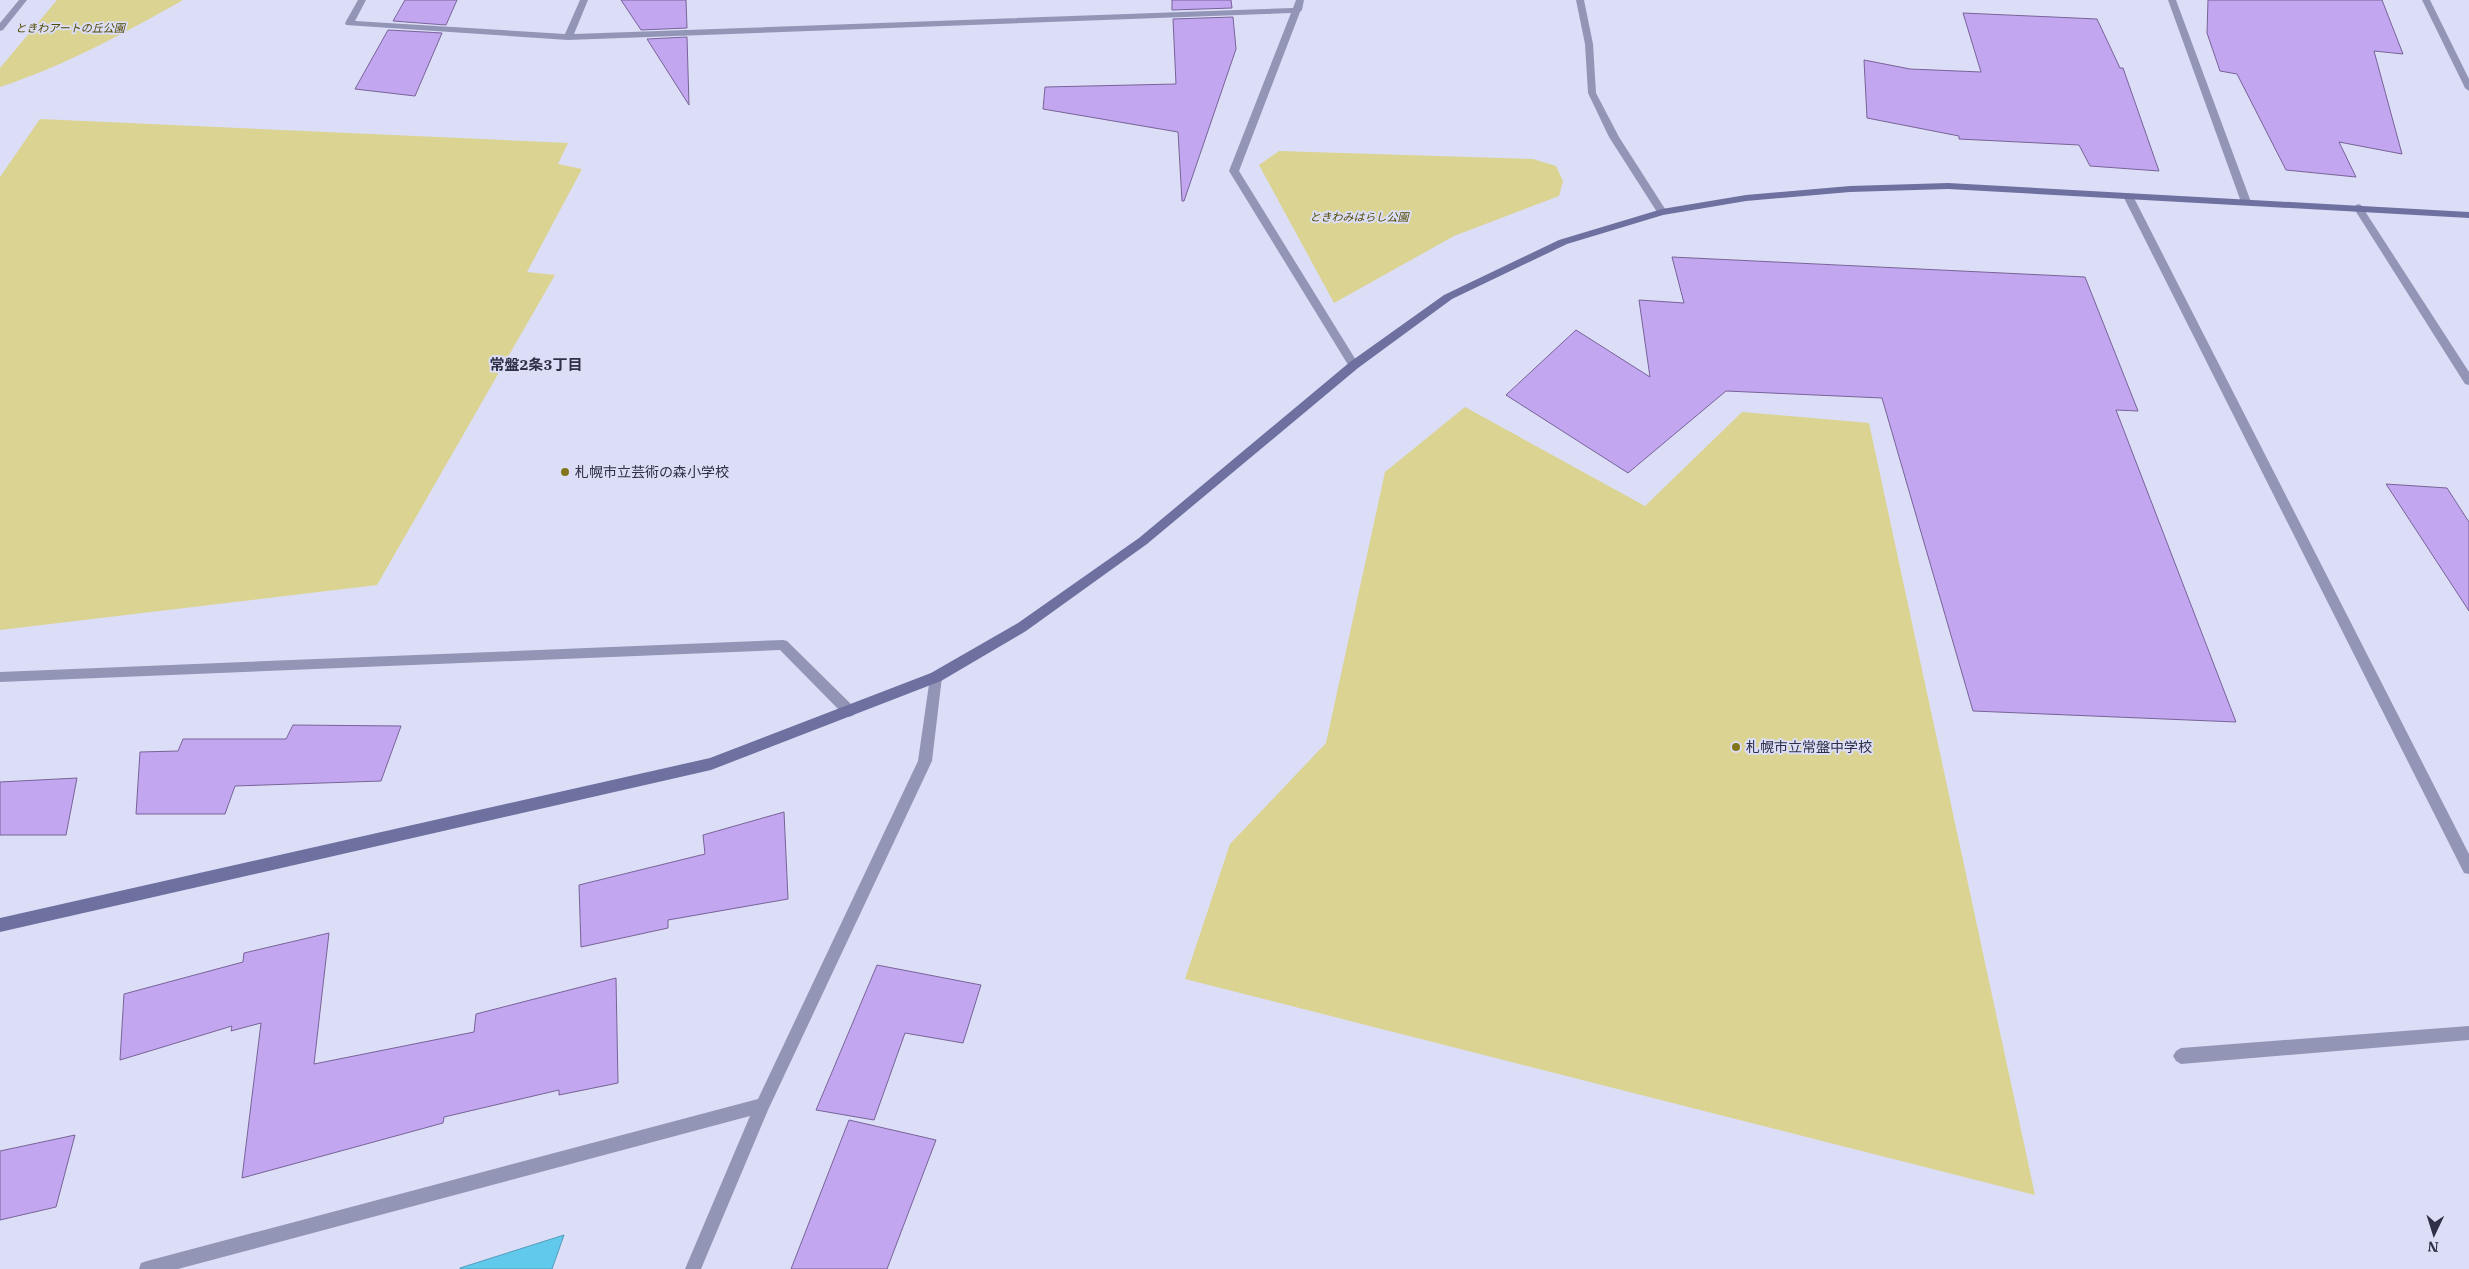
<svg xmlns="http://www.w3.org/2000/svg" width="2469" height="1269" font-family="'IBM Plex Serif','Noto Sans JP',serif">
	<rect width="100%" height="100%" fill="#dbdef6"/>
	<path fill="#dbd392" d="M57 0H183C125 33 64 66 0 87V68Z
		M40 119 568 143 558 164 582 169 527 272 555 275 377 585 0 630V177Z
		M1279 151 1533 159 1556 166 1563 181 1559 196 1454 236 1334 303 1259 165Z
		M1465 407 1645 506 1742 412 1869 423 2035 1195 1185 979 1230 844 1326 743 1385 472Z"/>
	<path fill="#61caec" stroke="#529cbb" d="M564 1235 552 1269H460V1268Z"/>
	<path fill="#c2a6f0" stroke="#786398" d="M405 0H457L446 25 393 21Z
		M621 0H686L687 28 641 30Z
		M1172 0H1231L1232 8 1172 10Z
		M2208 0H2382L2403 54 2374 51 2402 154 2339 142 2356 177 2286 170 2237 74 2220 71 2207 33Z
		M1963 13 2097 19 2120 68H2123L2159 171 2090 166 2079 145 1959 139V136L1867 118 1864 60 1910 69 1981 72Z
		M1233 17 1236 49 1184 201H1182L1178 132 1043 109 1045 87 1176 84 1173 19Z
		M388 30 442 33 415 96 355 89Z
		M687 37 689 105 647 39Z
		M1672 257 2085 277 2138 411 2116 410 2236 722 1973 711 1882 398 1726 391 1628 473 1506 395 1576 330 1650 377 1639 300 1684 303Z
		M2386 484 2447 488 2469 522V611Z
		M293 725 401 726 381 781 235 786 225 814H136L140 752 178 751 183 739H286Z
		M77 778 66 835H0V782Z
		M784 812 788 899 668 920V928L581 947 579 885 705 854 703 835Z
		M329 933 314 1064 474 1032 476 1014 616 978 618 1083 559 1095V1090L444 1117 443 1123 242 1178 261 1023 231 1031 232 1026 120 1060 124 994 243 962 244 953Z
		M877 965 981 985 963 1043 905 1033 874 1120 816 1110Z
		M849 1120 936 1140 887 1269H791Z
		M75 1135 56 1207 0 1220V1151Z"/>
	<g fill="none" stroke-linecap="round" stroke-linejoin="round">
		<path fill="#9295b6" fill-rule="evenodd" d="M783 640 787 641 854 707 855 711 854 715 849 717 844 715 780 650 0 682V672Z"/>
		<path fill="#9295b6" fill-rule="evenodd" d="M19 0H27L3 30 0 31V23Z
			M358 0H366L355 21 565 34 580 0H588L574 34 1293 8 1296 0H1304L1302 10 1300 12 1239 171 1359 365 1358 368H1350L1229 171 1291 13 568 40 346 25 345 23Z
			M1576 0H1584L1593 44 1596 93 1619 137 1667 212 1665 214 1662 215 1657 212 1609 137 1588 93 1585 44Z
			M2168 0H2176L2251 202 2249 204 2246 205 2241 202Z
			M2422 0H2430L2469 79V91L2465 88Z
			M2128 193 2133 196 2469 854V874L2464 873 2123 196Z
			M2358 204 2361 205 2469 372V385L2465 384 2353 207Z
			M936 672 941 673 942 677 932 761 768 1110 701 1269H685L750 1116 178 1269H139L141 1263 147 1261 758 1099 918 761 930 677 931 673Z
			M2469 1026V1040L2181 1064 2176 1061 2173 1056 2176 1051 2181 1048Z"/>
		<path fill="#6e70a0" fill-rule="evenodd" d="M1948 183 2469 212V218L1948 189 1850 192 1746 201 1663 215 1567 244 1452 299 1358 368 1147 544 1026 631 941 681 711 770 0 932V918L710 758 931 673 1018 623 1139 538 1350 362 1444 295 1559 240 1662 209 1746 195 1850 186Z"/>
	</g>
	<g fill="#83761a" stroke="#dbdef6" stroke-width="2">
		<circle cx="565" cy="472" r="5"/>
		<circle cx="1736" cy="747" r="5"/>
	</g>
	<g text-anchor="middle" stroke-width="4" stroke-linejoin="round" paint-order="stroke">
		<g font-size="11" font-style="italic" fill="#514801" stroke="#dbdef6">
			<text x="70" y="32">ときわアートの丘公園</text>
			<text x="1359" y="221">ときわみはらし公園</text>
		</g>
		<g font-size="14" fill="#2f3048" stroke="#dbdef6" text-anchor="start">
			<text x="575" y="477">札幌市立芸術の森小学校</text>
			<text x="1746" y="752">札幌市立常盤中学校</text>
		</g>
		<g font-size="15" font-weight="bold" fill="#2f3048" stroke="#dbdef6">
			<text x="536" y="370">常盤2条3丁目</text>
		</g>
	</g>
	<g transform="translate(2434 1234) rotate(184)" stroke="#dbdef6" stroke-width="4" paint-order="stroke">
	<path d="M0-4L9 19L0 12L-9 19Z" fill="#2f3048"/>
	<text y="-8" font-size="14" font-weight="bold" text-anchor="middle" fill="#2f3048">N</text>
	</g>
</svg>
